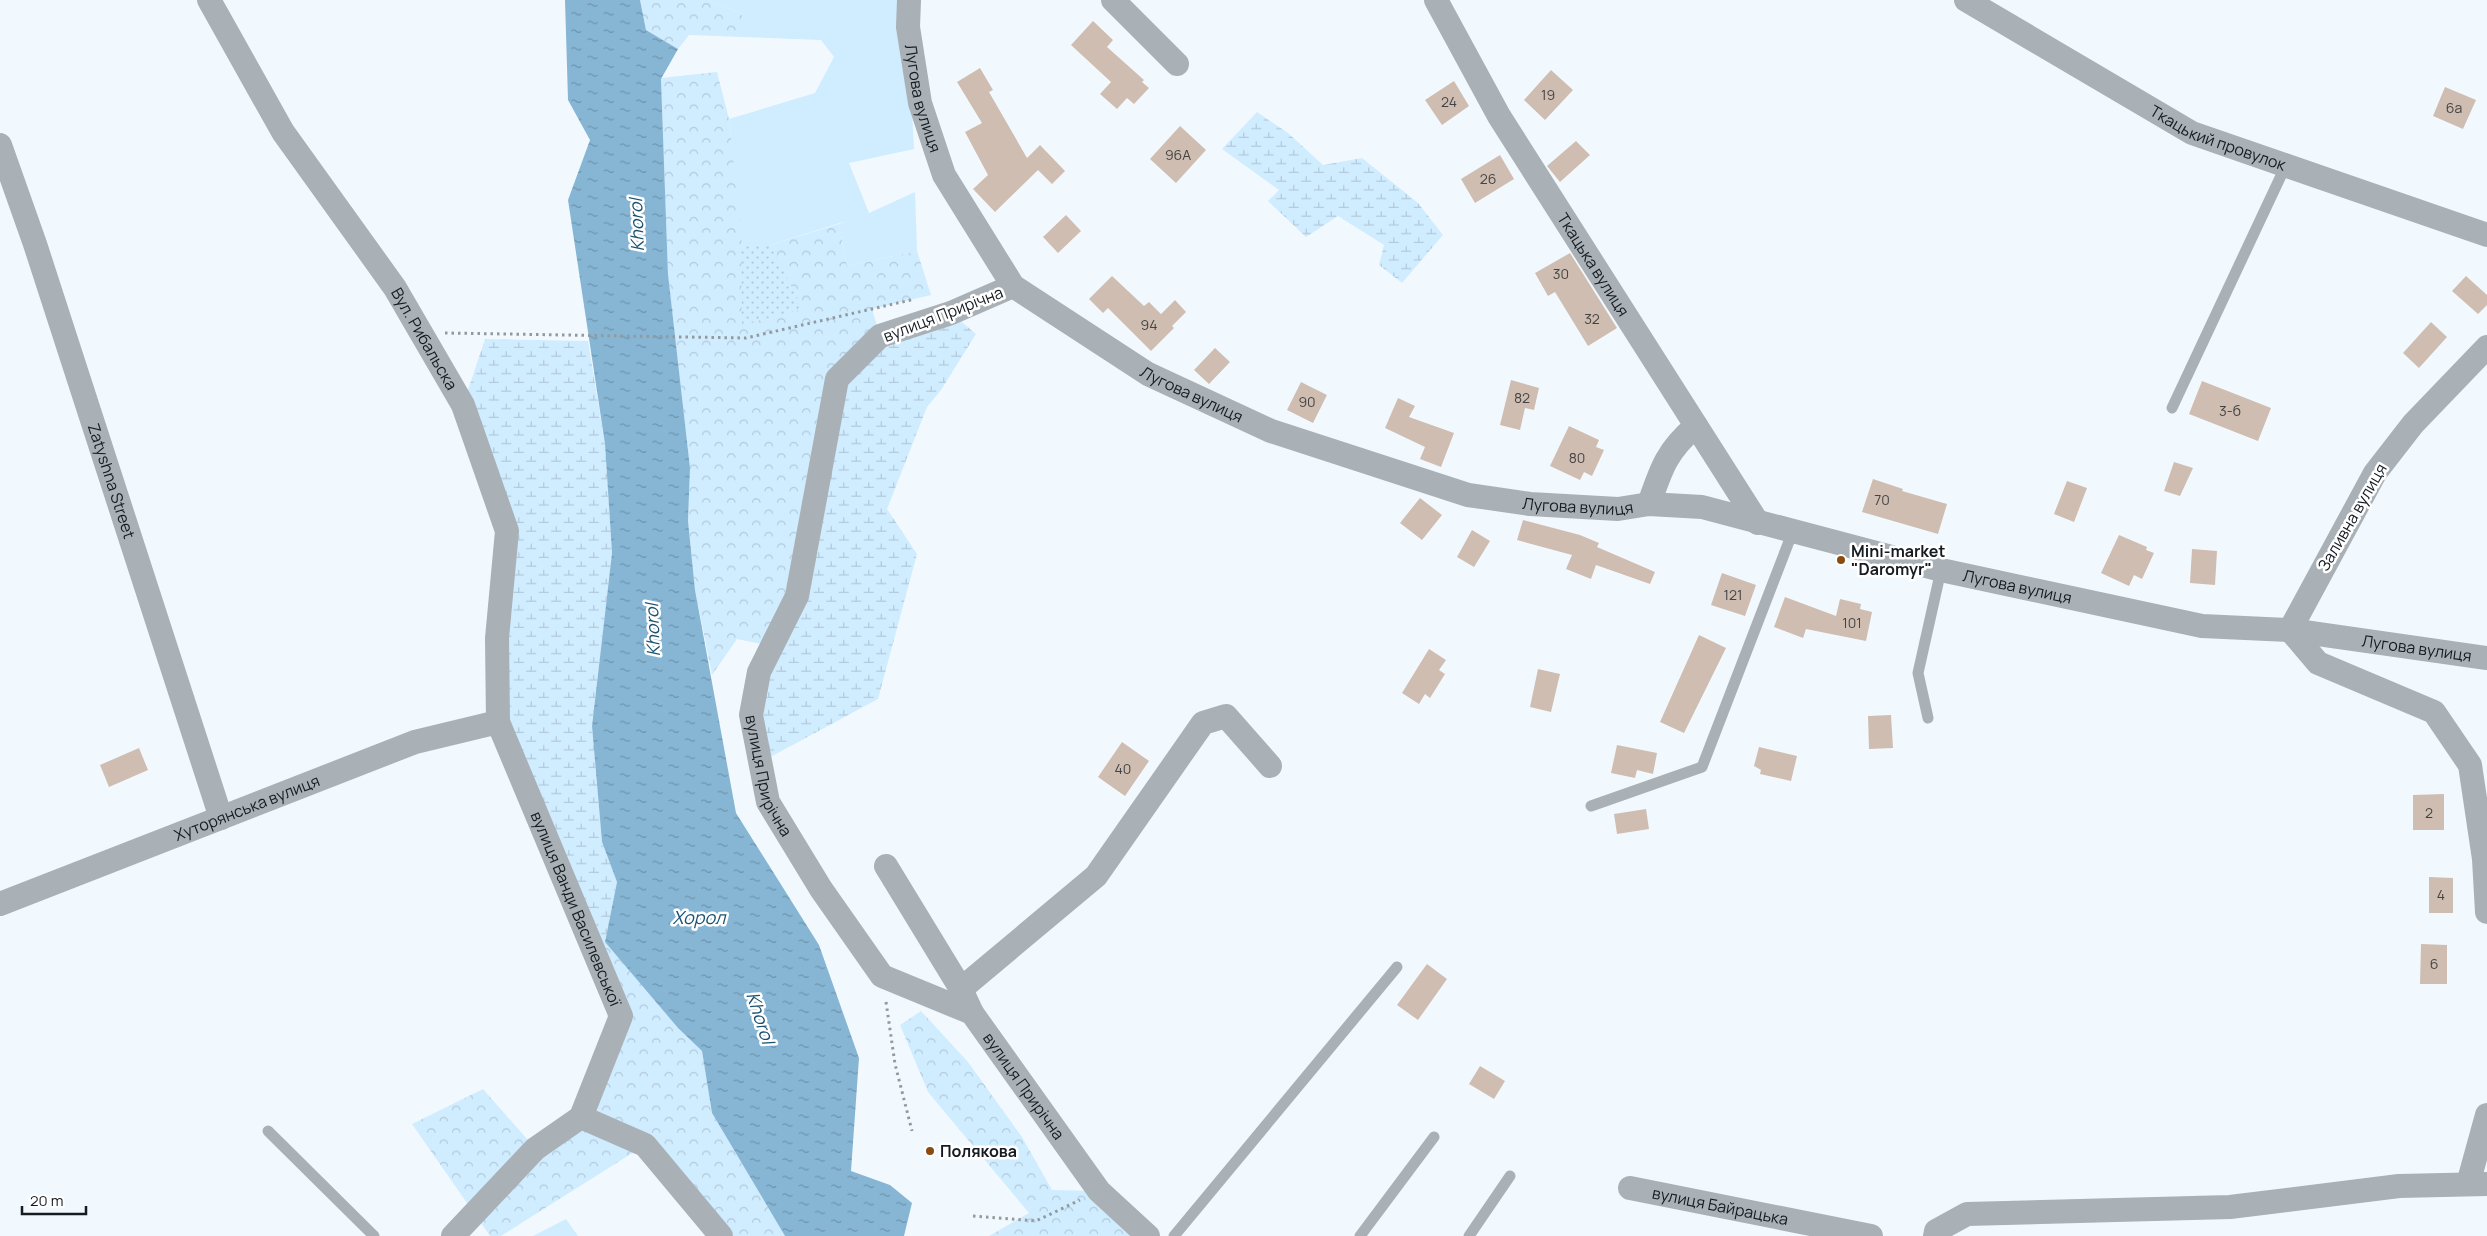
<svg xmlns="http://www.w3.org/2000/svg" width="2487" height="1236" font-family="Manrope,sans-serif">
	<defs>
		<pattern id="forest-crowns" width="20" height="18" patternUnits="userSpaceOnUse" patternTransform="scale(1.25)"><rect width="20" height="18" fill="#d0ecff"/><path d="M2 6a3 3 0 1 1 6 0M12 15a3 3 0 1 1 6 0" fill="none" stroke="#b2cada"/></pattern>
		<pattern id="wetland-marsh" width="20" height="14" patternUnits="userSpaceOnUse" patternTransform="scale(1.25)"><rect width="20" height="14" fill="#d0ecff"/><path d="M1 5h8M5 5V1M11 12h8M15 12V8" fill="none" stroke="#b2cada"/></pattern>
		<pattern id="park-dots" width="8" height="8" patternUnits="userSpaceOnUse" patternTransform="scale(1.25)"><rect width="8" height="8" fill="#d0ecff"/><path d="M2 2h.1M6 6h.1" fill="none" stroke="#b2cada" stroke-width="1.8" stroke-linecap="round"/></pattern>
		<pattern id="water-ripples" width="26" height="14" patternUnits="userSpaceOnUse" patternTransform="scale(1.25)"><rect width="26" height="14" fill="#87b6d5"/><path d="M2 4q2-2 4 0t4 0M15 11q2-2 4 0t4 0" fill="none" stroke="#6d93ac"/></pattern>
	</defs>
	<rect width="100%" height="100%" fill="#f2f9fe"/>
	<path fill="#d0ecff" d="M708 0H909L908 27 914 149 849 163 869 213 915 192 917 251 847 266 839 224 846 221 770 245H741L729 119 815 93 834 57 821 40 742 37V14Z
		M566 1219 578 1236H533Z"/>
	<path fill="url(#forest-crowns)" d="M640 0H708L742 14V37L689 35 678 49 646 30Z
		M717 72 729 119 742 245H770L839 224 847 266 917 251 931 295 872 309 880 336 797 596 772 646 737 639 712 675 695 590 688 521 690 468 668 274 661 78Z
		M605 942 678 1028 702 1051 712 1113 785 1236H721L645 1145 501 1236H490L412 1124 483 1089 535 1148 581 1117 621 1016 591 945Z
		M921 1011 968 1062 1022 1137 1052 1190 1099 1191 1148 1236H989L1029 1213 928 1092 900 1025Z"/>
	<path fill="url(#wetland-marsh)" d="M1257 112 1288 133 1323 165 1362 158 1418 203 1443 235 1402 283 1379 265 1384 245 1338 216 1306 237 1268 201 1279 190 1222 149Z
		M951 313 976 334 941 390 927 407 887 509 917 554 878 699 761 762 759 672 797 596 837 379 880 336Z
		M485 339 588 341 605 444 612 553 592 726 602 842 617 882 605 942 591 945 503 721 507 531 463 405Z"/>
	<path fill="url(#park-dots)" d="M741 245H770L803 309 742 325Z"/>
	<path fill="url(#water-ripples)" d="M565 0H640L646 30 678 49 661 79 668 274 690 468 688 521 695 590 736 813 819 945 859 1058 851 1171 890 1185 912 1203 904 1236H785L712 1113 702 1051 678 1028 605 942 617 882 602 842 592 726 612 553 605 444 568 200 590 140 568 100Z"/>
	<path fill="#cfbdb1" d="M1093 21 1113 40 1107 47 1144 80 1142 82 1149 88 1134 104 1127 98 1117 109 1100 94 1111 82 1071 45Z
		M980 68 993 90 989 92 1027 158 1040 145 1065 171 1052 184 1038 170 995 212 973 189 988 175 965 132 982 123 957 82Z
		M1551 70 1573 90 1545 120 1524 100Z
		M1454 81 1469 106 1442 125 1425 100Z
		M2445 87 2476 100 2463 129 2433 116Z
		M1180 126 1206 150 1176 183 1150 159Z
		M1576 141 1590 155 1560 182 1547 166Z
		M1500 155 1514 179 1475 203 1461 179Z
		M1066 215 1081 231 1058 253 1043 237Z
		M1570 253 1617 328 1588 346 1555 292 1548 296 1535 273Z
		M1112 276 1144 306 1149 302 1161 314 1175 300 1186 312 1172 326 1174 328 1151 351 1108 308 1103 313 1089 299Z
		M2466 276 2487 295V305L2478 314 2452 291Z
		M2431 322 2447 337 2419 368 2403 353Z
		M1215 348 1230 362 1209 384 1194 370Z
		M1511 380 1539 388 1534 410 1525 408 1520 430 1500 425Z
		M2202 381 2271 408 2258 441 2189 414Z
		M1301 382 1327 395 1313 423 1287 410Z
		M1398 398 1415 406 1409 417 1454 433 1441 467 1420 459 1425 447 1385 428Z
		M1569 426 1599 440 1596 447 1604 450 1592 476 1584 472 1580 480 1550 466Z
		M2174 462 2193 468 2180 496 2164 491Z
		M1873 479 1903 489 1902 491 1947 504 1938 534 1862 512Z
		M2067 481 2087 488 2074 522 2054 514Z
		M1420 498 1442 515 1422 540 1400 523Z
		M1523 520 1580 535 1599 543 1597 547 1655 572 1650 584 1596 565 1591 579 1566 569 1572 555 1517 540Z
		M1472 530 1490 541 1474 567 1457 557Z
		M2119 535 2147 547 2146 550 2154 553 2142 579 2134 575 2129 586 2101 573Z
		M2192 549 2217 551 2215 585 2190 583Z
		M1722 573 1756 585 1745 616 1711 605Z
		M1785 597 1836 616 1840 599 1861 604 1860 609 1872 612 1866 641 1806 629 1803 638 1774 627Z
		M1699 635 1726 648 1684 733 1660 722Z
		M1429 649 1446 660 1439 670 1445 674 1430 698 1425 694 1419 704 1402 693Z
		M1538 669 1560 674 1551 712 1530 707Z
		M1891 715 1893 748 1869 749 1868 716Z
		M1122 742 1149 761 1125 796 1098 777Z
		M1617 745 1657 753 1653 774 1637 770 1635 778 1611 773Z
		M1759 747 1797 756 1791 781 1760 774 1761 770 1754 766Z
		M139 748 148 770 109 787 100 765Z
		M2444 794V830H2413V795Z
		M1646 809 1649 829 1617 834 1614 814Z
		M2429 877 2453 878V913H2429Z
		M2421 944 2447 945V984H2420Z
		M1427 964 1447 979 1418 1020 1397 1005Z
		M1480 1066 1505 1081 1494 1099 1469 1084Z"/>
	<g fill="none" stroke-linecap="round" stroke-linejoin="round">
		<path stroke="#93999e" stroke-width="3" stroke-dasharray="2.5 4" stroke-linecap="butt" d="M445 333 746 338 915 299
			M886 1002 895 1064 912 1131
			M973 1216 1036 1221 1080 1200"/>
		<path stroke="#a9b1b6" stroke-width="11" d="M2172 408 2286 165
			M1928 718 1918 673 1941 570
			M1591 806 1702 767 1793 531
			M268 1131 374 1236
			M1174 1236 1397 967
			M1360 1236 1434 1137
			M1469 1236 1510 1176"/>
		<g stroke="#a9b1b6" stroke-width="24">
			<path id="s1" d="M209 0 283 132 395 288 463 405 507 531 497 638 498 722 621 1016 581 1117 645 1145 721 1236"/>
			<path id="s2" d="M909 0 908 27 920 103 944 175 1013 286 1148 374 1271 431 1468 495 1530 504 1618 509 1649 504 1702 507 1941 570 2202 626 2290 630 2487 658"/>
			<path d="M1113 0 1177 64"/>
			<path id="s3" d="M1436 0 1499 116 1758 523"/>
			<path id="s4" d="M1966 0 2192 133 2487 235"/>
			<path id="s5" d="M0 145 35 244 221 818"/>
			<path id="s6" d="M1013 286 951 313 880 336 837 379 797 596 759 672 751 715 768 802 821 889 882 976 972 1013 1099 1191 1148 1236"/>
			<path d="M2487 347 2413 424 2375 473 2290 630 2318 663 2434 712 2470 765 2484 859 2487 912"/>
			<path d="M1649 504C1661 469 1667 450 1696 426"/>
			<path d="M886 866 961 989"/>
			<path id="s7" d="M0 904 415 742 498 722"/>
			<path d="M972 1013 961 989 1096 876 1203 723 1226 716 1270 766"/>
			<path d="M2468 1184 2487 1115"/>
			<path id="s8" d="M1630 1188 1871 1236"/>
			<path d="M453 1236 535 1149 581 1117"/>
			<path d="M1935 1236 1936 1231 1967 1214 2230 1207 2399 1186 2487 1184"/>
		</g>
	</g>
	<g fill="#894b0f" stroke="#fff" stroke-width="2">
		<circle cx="1841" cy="560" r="5"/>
		<circle cx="930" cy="1151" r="5"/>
	</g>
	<g text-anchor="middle" stroke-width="5" stroke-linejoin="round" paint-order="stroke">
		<g font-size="14" fill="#444">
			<text x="1548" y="100">19</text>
			<text x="1449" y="107">24</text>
			<text x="2454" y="113">6а</text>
			<text x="1178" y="160">96А</text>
			<text x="1488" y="184">26</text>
			<text x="1561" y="279">30</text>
			<text x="1592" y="324">32</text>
			<text x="1149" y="330">94</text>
			<text x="1522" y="403">82</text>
			<text x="1307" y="407">90</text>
			<text x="2230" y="416">3-б</text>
			<text x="1577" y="463">80</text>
			<text x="1882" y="505">70</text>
			<text x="1733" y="600">121</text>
			<text x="1852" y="628">101</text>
			<text x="1123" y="774">40</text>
			<text x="2429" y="818">2</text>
			<text x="2441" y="900">4</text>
			<text x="2434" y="969">6</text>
		</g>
		<g font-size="16" fill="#151b20" stroke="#fff">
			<text dy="6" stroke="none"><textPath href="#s2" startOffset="100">Лугова вулиця</textPath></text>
			<text dy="6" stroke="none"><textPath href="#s4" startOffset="288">Ткацький провулок</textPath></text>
			<text dy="6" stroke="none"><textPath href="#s3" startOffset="308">Ткацька вулиця</textPath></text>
			<text transform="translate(943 314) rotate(-21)" y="6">вулиця Прирічна</text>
			<text dy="6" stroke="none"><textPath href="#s1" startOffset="402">Вул. Рибальска</textPath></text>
			<text dy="6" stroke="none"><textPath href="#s2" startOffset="520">Лугова вулиця</textPath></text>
			<text dy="6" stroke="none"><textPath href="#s5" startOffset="354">Zatyshna Street</textPath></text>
			<text dy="6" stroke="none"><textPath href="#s2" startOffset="925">Лугова вулиця</textPath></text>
			<text transform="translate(2352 517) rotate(-60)" y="6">Заливна вулиця</text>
			<text dy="6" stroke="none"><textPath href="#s2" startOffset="1375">Лугова вулиця</textPath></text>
			<text dy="6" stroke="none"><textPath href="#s2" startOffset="1780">Лугова вулиця</textPath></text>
			<text dy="6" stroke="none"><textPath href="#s6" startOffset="616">вулиця Прирічна</textPath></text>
			<text dy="6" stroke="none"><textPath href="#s7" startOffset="265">Хуторянська вулиця</textPath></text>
			<text dy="6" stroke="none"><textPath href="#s1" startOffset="1006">вулиця Ванди Василевської</textPath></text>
			<text dy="6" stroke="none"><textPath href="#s6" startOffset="1036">вулиця Прирічна</textPath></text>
			<text dy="6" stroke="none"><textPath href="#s8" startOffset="92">вулиця Байрацька</textPath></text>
		</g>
		<g font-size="16" font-weight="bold" fill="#151b20" stroke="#fff" text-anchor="start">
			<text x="1851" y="557">Mini-market<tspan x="1851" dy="18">"Daromyr"</tspan></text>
			<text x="940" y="1157">Полякова</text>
		</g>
		<g font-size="18" font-style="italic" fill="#1a5271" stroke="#fff">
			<text transform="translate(637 225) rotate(-92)" y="6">Khorol</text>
			<text transform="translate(653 630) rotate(-92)" y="6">Khorol</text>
			<text x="699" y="924">Хорол</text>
			<text transform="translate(760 1018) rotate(72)" y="6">Khorol</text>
		</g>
	</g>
	<path d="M22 1206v8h64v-8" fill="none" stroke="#151b20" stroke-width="2.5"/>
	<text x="30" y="1206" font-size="15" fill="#151b20" stroke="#ffffff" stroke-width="4" paint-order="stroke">20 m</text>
</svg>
